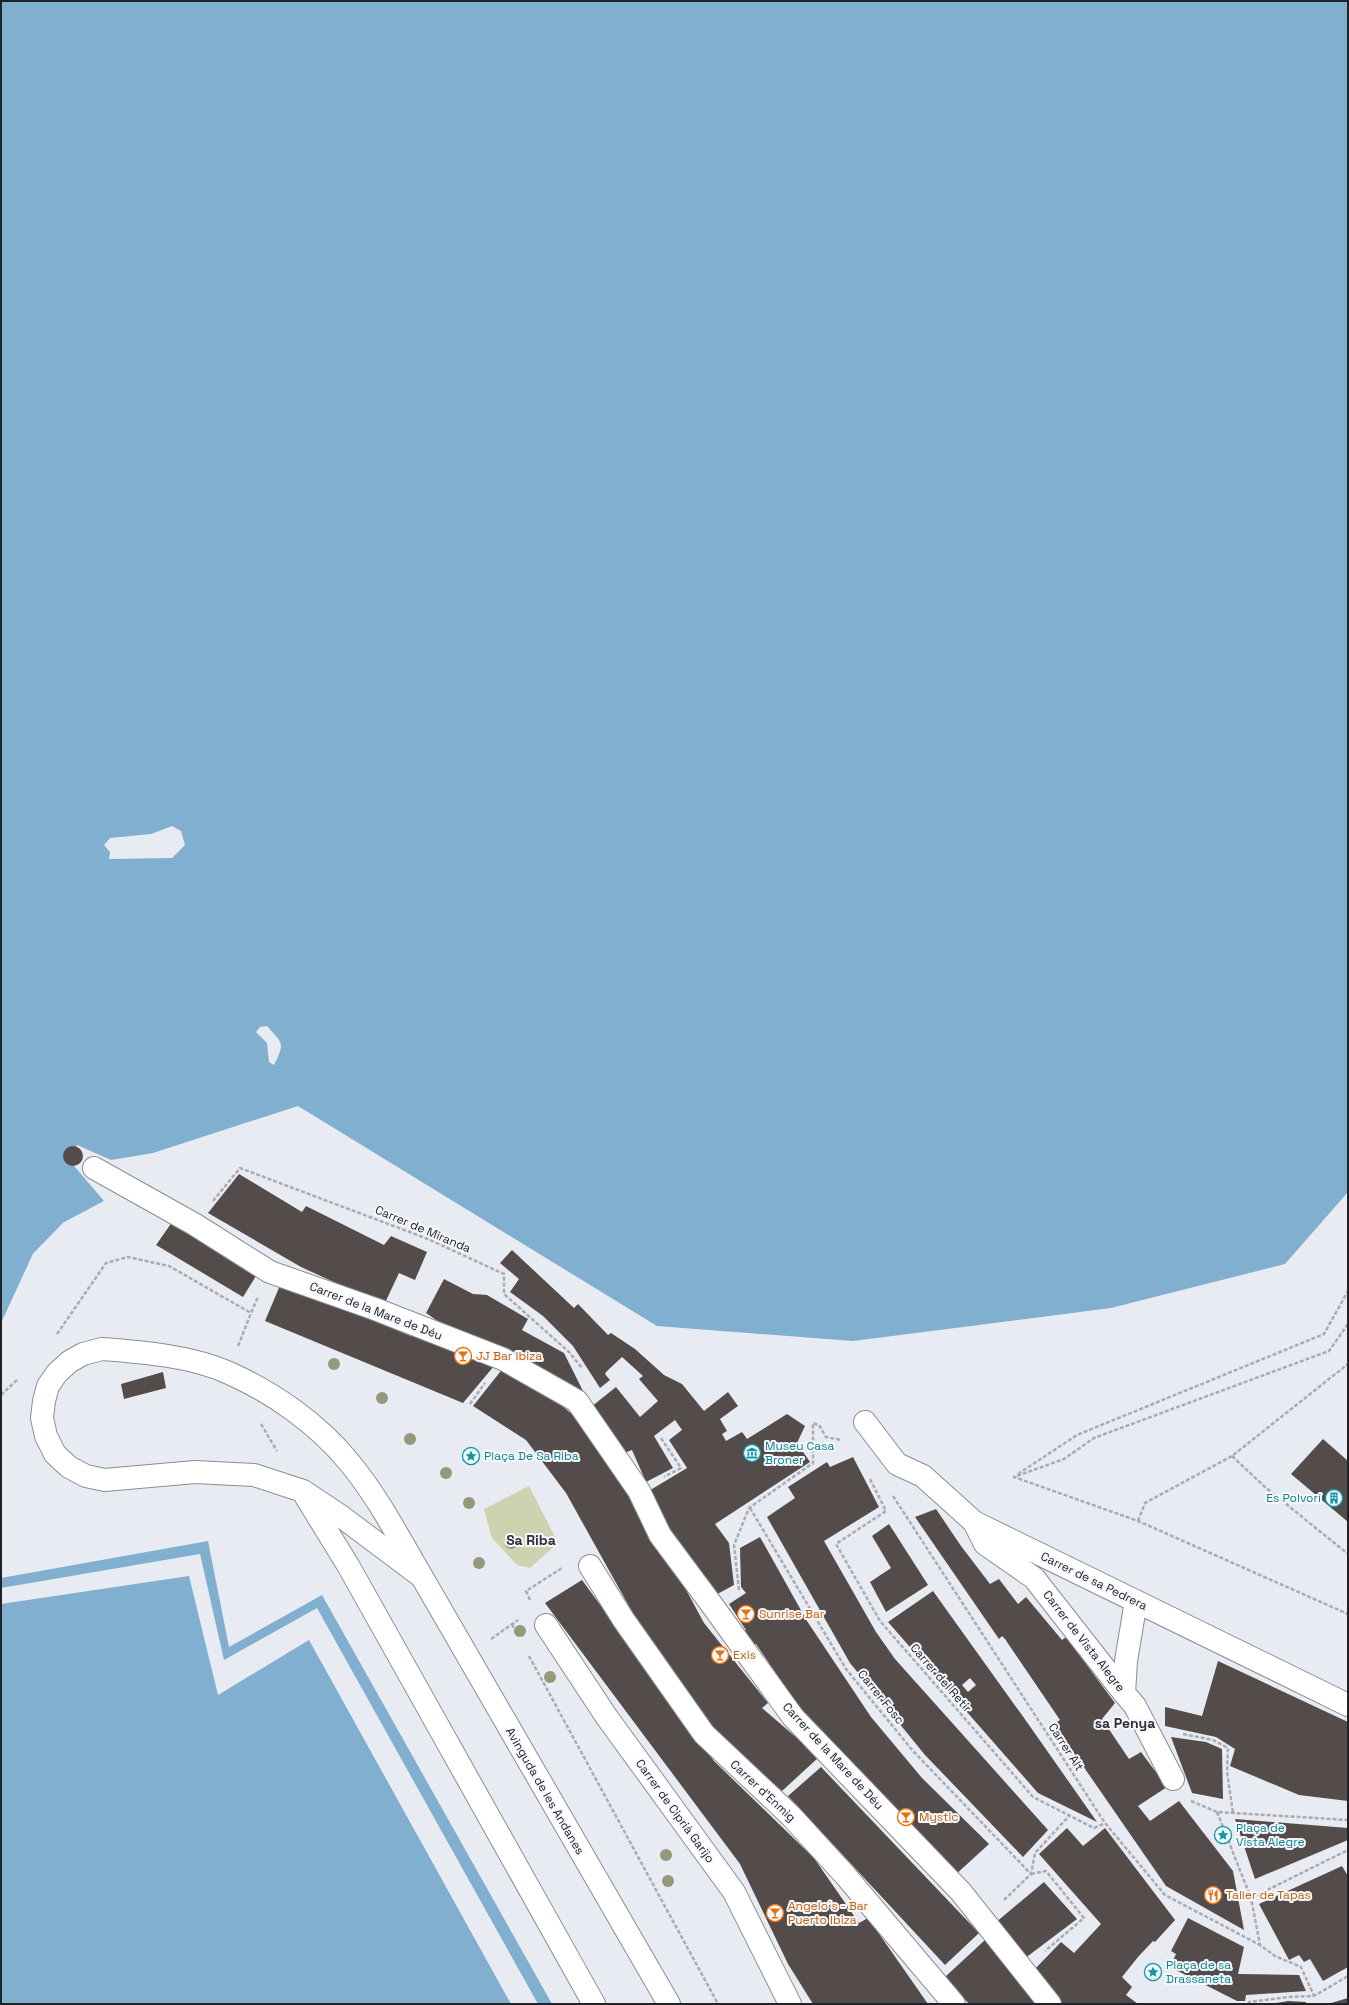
<svg xmlns="http://www.w3.org/2000/svg" width="1349" height="2005" font-family="'Space Grotesk',sans-serif">
	<rect width="100%" height="100%" fill="#e9ebf2"/>
	<path fill="#ced2b1" d="M529 1486 558 1543 530 1568 517 1565 492 1538 484 1509Z"/>
	<path fill="#81afcf" fill-rule="evenodd" d="M1 1H1348V1192L1285 1264 1111 1308 853 1341 657 1326 298 1106 153 1153 111 1160 77 1145 69 1160 104 1201 63 1223 33 1254 1 1323ZM172 826 181 831 185 845 172 858 109 859 110 852 104 845 110 838 151 834ZM267 1026C282 1044 286 1041 274 1065L269 1062 267 1043 256 1032 260 1027Z
		M208 1541 229 1647 322 1595 552 2004H1V1578Z"/>
	<path fill="#e9ebf2" d="M104 1201 105 1202 64 1224 35 1255 6 1319 1 1325 33 1254 63 1223Z
		M200 1554 224 1660 317 1608 538 2004H511L309 1640 218 1695 189 1576 1 1604V1588Z"/>
	<path fill="#544c4a" fill-rule="evenodd" d="M63 1156a10 10 0 1 1 20 0a10 10 0 1 1-20 0Z
		M239 1174 302 1212 306 1206 384 1245 391 1236 427 1252 415 1280 399 1273 384 1305 301 1267 208 1213Z
		M175 1218 259 1271 243 1297 156 1245Z
		M512 1250 574 1308 578 1304 608 1335 611 1333 635 1349 664 1375 682 1384 704 1411 728 1392 738 1406 720 1419 727 1431 722 1434 726 1441 742 1432 747 1439 787 1414 805 1426 797 1443 810 1462 715 1524 729 1543 734 1585 710 1598 647 1492 687 1468 669 1440 682 1430 675 1420 654 1436 673 1468 646 1482 632 1450 624 1453 591 1407 616 1387 640 1417 658 1401 639 1379 643 1376 622 1357 607 1371 605 1374 610 1380 600 1388 573 1346 543 1316 510 1292 519 1279 500 1263Z
		M444 1279 473 1294 487 1295 528 1319 522 1330 564 1353 583 1391 575 1397 455 1333 426 1313Z
		M281 1283 411 1336 415 1329 494 1366 463 1403 265 1321Z
		M504 1367 540 1388 593 1431 663 1547 704 1623 768 1703 762 1708 819 1757 782 1791 723 1741 697 1705 635 1617 566 1493 526 1440 473 1406Z
		M163 1372 166 1388 124 1399 121 1384Z
		M1323 1439 1348 1461V1522L1291 1474Z
		M853 1457 879 1507 824 1541 876 1632 895 1659 1048 1830 1023 1857 925 1755 850 1663 767 1517 795 1498 788 1487 827 1462 830 1467Z
		M936 1509 961 1546 990 1584 999 1579 1018 1604 1026 1597 1062 1640 1066 1637 1115 1703 1102 1719 1129 1759 1141 1752 1167 1787 1138 1806 1150 1821 1179 1801 1233 1871 1244 1930 1166 1886 1054 1724 1060 1720 1005 1639 1002 1636 999 1639 915 1517Z
		M889 1524 928 1585 886 1612 870 1582 891 1568 872 1536Z
		M760 1537 807 1621 871 1717 922 1778 989 1844 953 1877 807 1719 756 1644 751 1646 742 1632 746 1630 729 1604 746 1593 741 1587 740 1548Z
		M582 1580 714 1761 814 1858 859 1923 868 1918 928 2004H813L788 1964 740 1864 545 1603Z
		M933 1591 1029 1725 1097 1822 1038 1793 888 1622ZM970 1678 976 1685 968 1692 962 1685Z
		M1218 1661 1348 1722V1801L1299 1795 1230 1766 1235 1749 1216 1737 1165 1726V1707L1202 1716Z
		M1171 1737 1206 1742 1222 1749 1223 1799 1192 1793Z
		M821 1767 979 1933 945 1965 788 1796Z
		M1235 1819 1348 1828V1840L1255 1879Z
		M1067 1828 1083 1846 1105 1828 1175 1920 1155 1942 1153 1941 1138 1957 1122 1977 1132 1987 1126 1995 1138 2004H1058L1033 1971 1061 1942 1074 1953 1101 1924 1039 1854Z
		M1342 1866 1348 1876V1967L1323 1981 1310 1959 1304 1962 1299 1955 1289 1960 1259 1904Z
		M1044 1882 1077 1919 1024 1959 995 1923Z
		M1188 1918 1244 1947 1238 1974 1299 1975 1306 1991 1246 1995 1245 2001H1237L1170 1967 1176 1954 1171 1951Z
		M985 1940 1035 2004H969L945 1977Z
		M1348 1998V2004H1331V2003Z
		M1288 2001 1306 2002V2004H1271Z"/>
	<g fill="none" stroke-linecap="round" stroke-linejoin="round">
		<g stroke="#8b8d94" stroke-width="24">
			<path id="minor" d="M94 1168 194 1224 270 1272 375 1309 503 1359 577 1401 639 1491 660 1535 712 1605 793 1717 961 1892 1050 2004
				M102 1349C142 1352 192 1356 229 1373 274 1393 318 1424 349 1462 378 1497 399 1538 422 1577L342 1517 303 1491 254 1475 195 1472 105 1480 86 1476 69 1467 55 1454 46 1436 42 1418 44 1401 48 1386 57 1373 69 1362 83 1354Z
				M865 1422 897 1464 923 1476 974 1522 1348 1705
				M306 1497 349 1567 594 2004
				M974 1522 985 1544 1034 1578 1124 1693 1135 1706 1173 1779
				M590 1566 623 1619 704 1734 790 1815 845 1875 954 2004
				M422 1577 669 2004
				M546 1625 606 1716 734 1892 790 2004
				M1124 1693 1126 1661 1136 1601"/>
		</g>
		<path stroke="#aaacb2" stroke-width="2.5" stroke-dasharray="4 2" stroke-linecap="butt" d="M213 1201 240 1168 428 1239 504 1274V1294L569 1352 582 1368
			M1348 1324 1329 1351 1094 1438 1064 1459 1014 1477 1138 1521 1348 1614
			M57 1334 106 1263 128 1257 169 1266 251 1313 258 1297
			M238 1346 251 1313
			M1 1395 18 1379
			M470 1404 485 1383
			M261 1424 277 1451
			M661 1438 681 1468 664 1477
			M1232 1456 1265 1487 1348 1554
			M1018 1474 1077 1435 1324 1334 1348 1291
			M870 1479 886 1511 836 1544 880 1621 1033 1797 1094 1828 1105 1823
			M893 1496 1105 1823 1165 1895 1260 1945
			M750 1508 846 1669 913 1751 1031 1874
			M1138 1521 1145 1503 1232 1456 1348 1364
			M739 1590 734 1545 749 1508 813 1463V1423L819 1425 826 1437 841 1440
			M530 1600 526 1591 562 1568
			M512 1624 516 1633
			M491 1639 518 1620
			M529 1656 718 2004
			M1183 1734 1213 1740 1228 1748 1227 1772 1233 1813
			M1191 1801 1217 1812 1348 1820
			M1217 1812 1251 1898 1260 1945 1275 1956 1301 1967 1314 1996
			M1031 1874 1046 1871 1084 1918 1045 1951
			M1251 1898 1348 1850
			M1004 1900 1031 1874 1035 1853 1069 1816
			M1249 2004V2002L1288 1997 1314 1996 1348 1976"/>
		<use href="#minor" stroke="#fff" stroke-width="22"/>
	</g>
	<g fill="#95987c">
		<circle cx="334" cy="1364" r="6"/>
		<circle cx="382" cy="1398" r="6"/>
		<circle cx="410" cy="1439" r="6"/>
		<circle cx="446" cy="1473" r="6"/>
		<circle cx="469" cy="1503" r="6"/>
		<circle cx="511" cy="1543" r="6"/>
		<circle cx="479" cy="1563" r="6"/>
		<circle cx="520" cy="1631" r="6"/>
		<circle cx="550" cy="1677" r="6"/>
		<circle cx="666" cy="1855" r="6"/>
		<circle cx="668" cy="1881" r="6"/>
	</g>
	<defs>
		<g id="bar-ring" transform="scale(0.9)"><circle r="9.5" fill="#f6f8fe" stroke="#e8710a" stroke-width="1.5"/><path d="M-6-5H6L.8 .8V4.5H3.5V6h-7V4.5H-.8V.8Z" fill="#e8710a"/></g>
		<g id="museum-ring" transform="scale(0.9)"><circle r="9.5" fill="#f6f8fe" stroke="#0f9aa8" stroke-width="1.5"/><path d="M0-6L6-3V-2H-6V-3ZM-5-1h2V3h-2ZM-1-1h2V3h-2ZM3-1h2V3H3ZM-6 4H6V6H-6Z" fill="#0f9aa8"/></g>
		<g id="sight-ring" transform="scale(0.9)"><circle r="9.5" fill="#f6f8fe" stroke="#0f9aa8" stroke-width="1.5"/><path d="M0-6L1.8-2.2L6-1.7L2.9 1.2L3.7 5.4L0 3.3L-3.7 5.4L-2.9 1.2L-6-1.7L-1.8-2.2Z" fill="#0f9aa8"/></g>
		<g id="building-ring" transform="scale(0.9)"><circle r="9.5" fill="#f6f8fe" stroke="#0f9aa8" stroke-width="1.5"/><path d="M-4-6H4V6H1V3H-1V6H-4ZM-2.5-4.3h1.7v1.8h-1.7ZM.8-4.3h1.7v1.8H.8ZM-2.5-1h1.7V.8h-1.7ZM.8-1h1.7V.8H.8Z" fill="#0f9aa8"/></g>
		<g id="restaurant-ring" transform="scale(0.9)"><circle r="9.5" fill="#f6f8fe" stroke="#e8710a" stroke-width="1.5"/><path d="M-5-6h1v4h1v-4h1v4h1v-4h1v5L-1.5 .5V6h-2V.5L-5-1ZM5-6V6H3V1.5H1.5Q1.5-4 5-6Z" fill="#e8710a"/></g>
	</defs>
	<g fill-rule="evenodd">
		<use href="#bar-ring" x="463" y="1356"/>
		<use href="#museum-ring" x="752" y="1453"/>
		<use href="#sight-ring" x="471" y="1456"/>
		<use href="#building-ring" x="1334" y="1498"/>
		<use href="#bar-ring" x="746" y="1614"/>
		<use href="#bar-ring" x="720" y="1655"/>
		<use href="#bar-ring" x="906" y="1817"/>
		<use href="#sight-ring" x="1223" y="1835"/>
		<use href="#restaurant-ring" x="1213" y="1895"/>
		<use href="#bar-ring" x="775" y="1913"/>
		<use href="#sight-ring" x="1153" y="1972"/>
	</g>
	<g text-anchor="middle" stroke-width="4" stroke-linejoin="round" paint-order="stroke">
		<g font-size="12" fill="#212225" stroke="#f6f8fe">
			<text transform="translate(423 1229) rotate(23)" y="4">Carrer de Miranda</text>
			<text transform="translate(376 1311) rotate(21)" y="4">Carrer de la Mare de Déu</text>
			<text transform="translate(1094 1581) rotate(26)" y="4">Carrer de sa Pedrera</text>
			<text transform="translate(1084 1641) rotate(52)" y="4">Carrer de Vista Alegre</text>
			<text transform="translate(941 1678) rotate(49)" y="4">Carrer del Retir</text>
			<text transform="translate(881 1697) rotate(51)" y="4">Carrer Fosc</text>
			<text transform="translate(1066 1747) rotate(57)" y="4">Carrer Alt</text>
			<text transform="translate(833 1756) rotate(47)" y="4">Carrer de la Mare de Déu</text>
			<text transform="translate(545 1791) rotate(60)" y="4">Avinguda de les Andanes</text>
			<text transform="translate(763 1791) rotate(43)" y="4">Carrer d'Enmig</text>
			<text transform="translate(675 1811) rotate(54)" y="4">Carrer de Ciprià Garijo</text>
		</g>
		<g font-size="12" fill="#c56008" stroke="#f6f8fe" text-anchor="start">
			<text x="476" y="1360">JJ Bar Ibiza</text>
			<text x="759" y="1618">Sunrise Bar</text>
			<text x="733" y="1659">Exis</text>
			<text x="919" y="1821">Mystic</text>
			<text x="1226" y="1899">Taller de Tapas</text>
			<text x="788" y="1910">Angelo´s - Bar<tspan x="788" dy="14">Puerto Ibiza</tspan></text>
		</g>
		<g font-size="12" fill="#0d838f" stroke="#f6f8fe" text-anchor="start">
			<text x="765" y="1450">Museu Casa<tspan x="765" dy="14">Broner</tspan></text>
			<text x="484" y="1460">Plaça De Sa Riba</text>
			<text x="1321" y="1502" text-anchor="end">Es Polvorí</text>
			<text x="1236" y="1832">Plaça de<tspan x="1236" dy="14">Vista Alegre</tspan></text>
			<text x="1166" y="1969">Plaça de sa<tspan x="1166" dy="14">Drassaneta</tspan></text>
		</g>
		<g font-size="14" font-weight="bold" fill="#2d2f35" stroke="#f6f8fe">
			<text x="531" y="1545">Sa Riba</text>
			<text x="1125" y="1728">sa Penya</text>
		</g>
	</g>
	<rect width="1349" height="2005" fill="none" stroke="#212225" stroke-width="4"/>
</svg>
